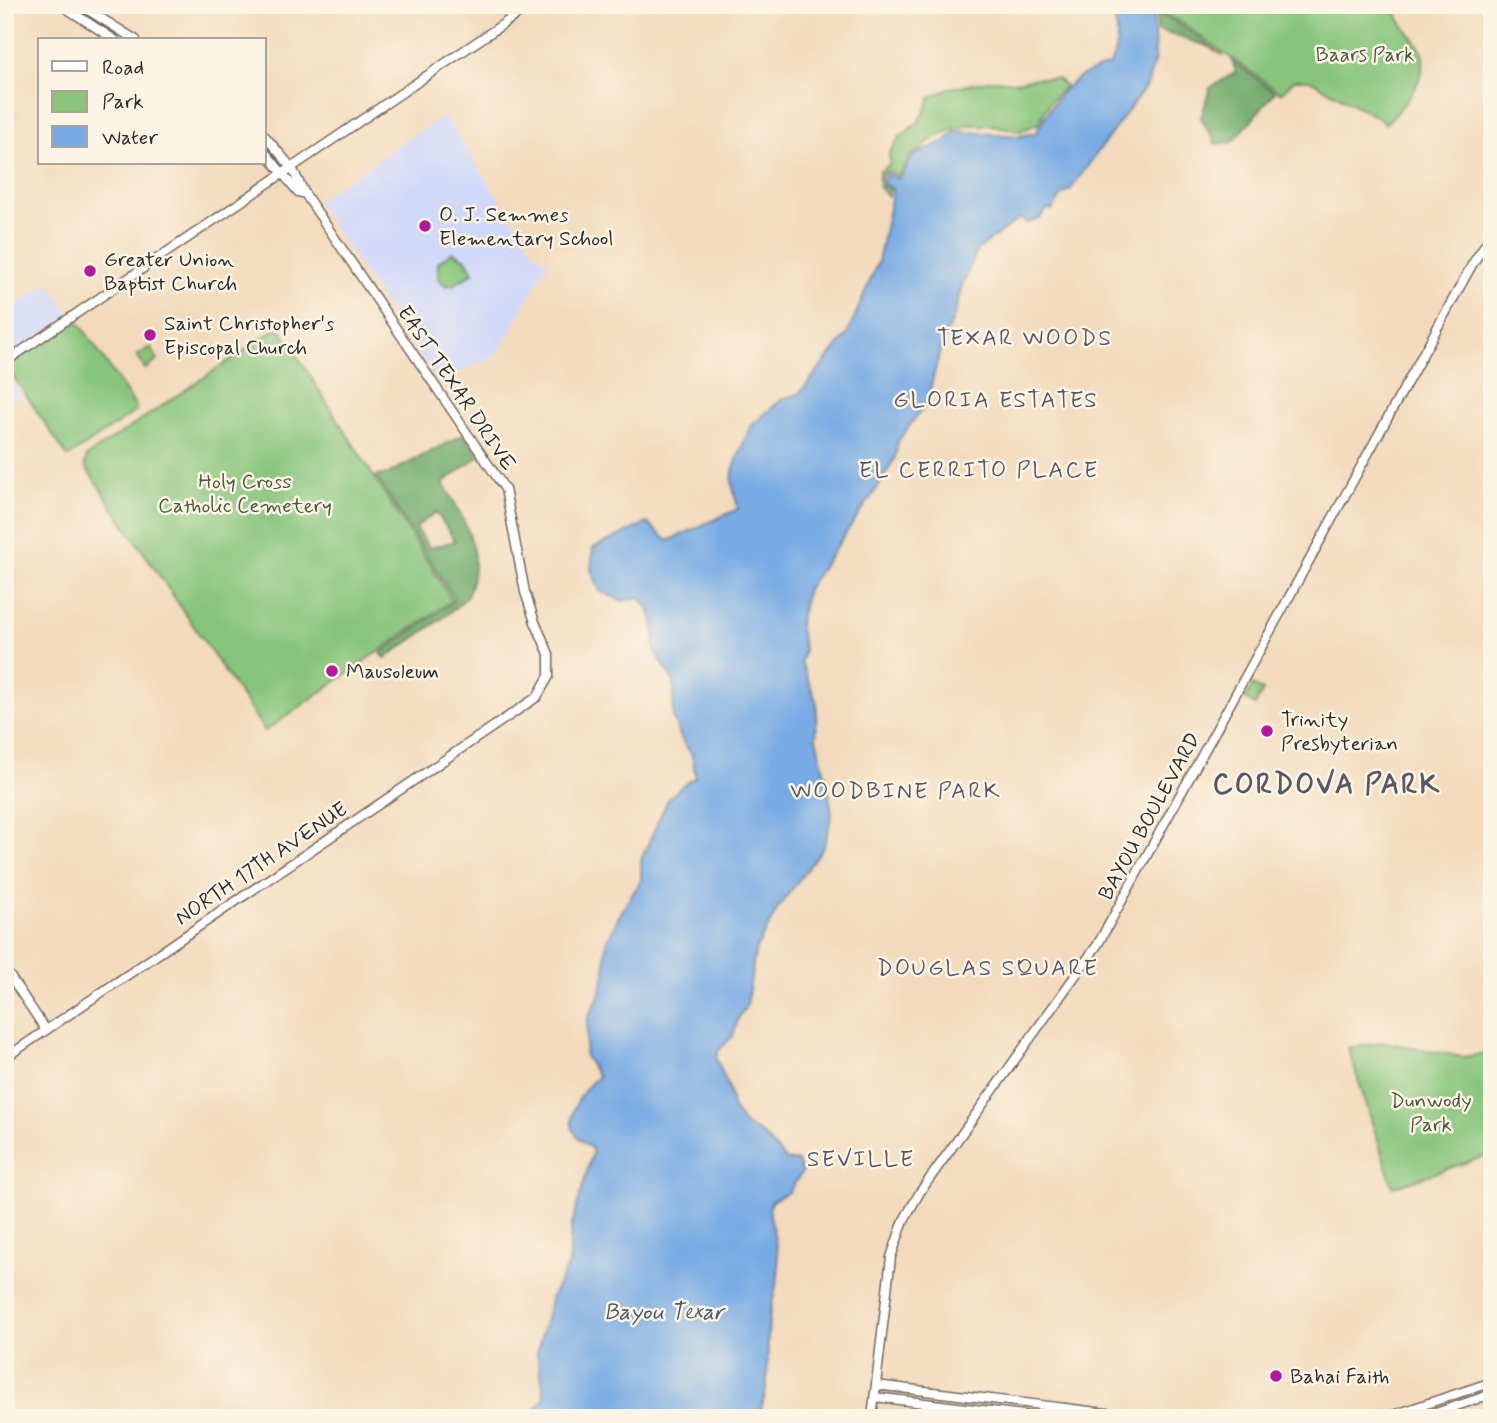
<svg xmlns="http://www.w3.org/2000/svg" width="1497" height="1423" font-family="Mynerve,sans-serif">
	<rect width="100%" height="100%" fill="#fcf5e5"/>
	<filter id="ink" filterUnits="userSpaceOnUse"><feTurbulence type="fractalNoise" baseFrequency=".0143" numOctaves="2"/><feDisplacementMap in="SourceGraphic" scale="14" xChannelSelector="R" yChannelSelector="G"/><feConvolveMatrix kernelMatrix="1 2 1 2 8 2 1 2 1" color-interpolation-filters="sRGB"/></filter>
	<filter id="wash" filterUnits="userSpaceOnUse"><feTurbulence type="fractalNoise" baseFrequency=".00686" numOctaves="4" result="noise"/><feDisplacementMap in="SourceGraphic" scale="28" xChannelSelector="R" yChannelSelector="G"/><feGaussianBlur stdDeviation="1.57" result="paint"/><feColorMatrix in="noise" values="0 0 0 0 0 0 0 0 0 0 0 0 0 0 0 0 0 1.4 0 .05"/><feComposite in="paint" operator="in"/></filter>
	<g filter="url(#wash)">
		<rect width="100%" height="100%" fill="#f3dabc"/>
		<path fill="#d1d9f9" d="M444 115 534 252 548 262 501 349 487 360 438 382 316 201Z
			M49 283 70 315 5 359V313Z
			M5 370 22 395 5 408Z"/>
		<path fill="#88c57b" stroke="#5a7853" stroke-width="2" d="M1164 5H1394C1398 23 1411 33 1420 48 1434 72 1402 108 1385 124L1377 117 1310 80H1294L1281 93 1179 21 1161 12Z
			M1037 78 1058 79 1065 86 1049 103 1038 124 1020 131 992 125H968L951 130 929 141 921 150 911 155 898 176 888 171 884 173 879 182 880 185 890 190 888 196 879 187V172L890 164 889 153 900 137 917 123 925 112 930 98 950 88 993 80 1014 82Z
			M453 252 466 259 473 273 453 285 445 286 438 278V262Z
			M74 315 136 407V411L68 457 5 364Z
			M279 327 452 600 265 731 85 466 87 456Z
			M150 347 158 360 145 369 137 356Z
			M1253 685 1263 691 1255 705 1245 699Z
			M1384 1042 1462 1057 1492 1053V1154L1393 1187 1348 1048Z"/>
		<path fill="#6eaa6b" stroke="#4c6a4b" stroke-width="2" fill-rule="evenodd" d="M1157 10H1160V14L1178 23 1224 56 1207 46 1157 30Z
			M1232 61 1275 92 1233 142 1216 144 1201 118 1210 88 1236 72Z
			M464 434 479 456 443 483C464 518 486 555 467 595 461 608 400 648 385 658L381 653 453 602 454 598 376 476 388 474ZM436 512 455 541 429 548 416 527Z"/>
		<path fill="#78abe4" stroke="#526b88" stroke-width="2" d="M1107 5H1153L1155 58 1148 83 1070 190 1062 195 1052 210 1047 209 1040 218 1027 223 1020 218 977 250 961 288 954 317 942 344 926 404 898 441 895 458 880 484 807 589 799 624 804 649 801 662 817 703 816 738 828 787 832 814 824 846 778 908 755 951 747 1005 738 1019 733 1036 719 1050 716 1058 728 1086 733 1109 746 1126 762 1134 786 1160 798 1162 802 1172 790 1191 772 1201 769 1208C771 1225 776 1241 778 1257 781 1282 771 1298 769 1321 765 1355 773 1387 757 1418H528L545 1397 537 1353 551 1298 569 1264 571 1228 593 1150C586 1144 573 1136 572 1125 570 1107 585 1087 598 1077L585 1056 588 1018 600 994 605 974 606 943 621 912 641 881V860L668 799 683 785 696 777 692 755 683 742 673 719 674 682 654 649 655 630 650 611 640 597 622 601 600 591 591 570 593 548 647 523 668 541 738 509 732 482 733 470 750 427 782 399 799 394 847 335 878 262 893 189 882 183 887 174 899 179 913 156 946 141 955 131 1019 136 1036 133C1055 97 1068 76 1110 65 1119 44 1121 25 1107 5Z"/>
	</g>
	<g filter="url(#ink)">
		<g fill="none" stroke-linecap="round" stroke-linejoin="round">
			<g stroke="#71685e" stroke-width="11">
				<path id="secondary" d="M61 5 115 40
					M80 5 136 40
					M264 151 298 192 305 194
					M5 362 531 5
					M5 969 46 1030
					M5 1058 537 697 549 676V654L535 622 525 592 505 489 305 194 292 168 264 135
					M876 1385 1147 1418
					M875 1397 1048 1418
					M872 1418 891 1257 904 1220 920 1192 1098 944 1473 263 1492 234
					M1384 1418 1492 1382
					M1421 1418 1492 1394"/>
			</g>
			<use href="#secondary" stroke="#fff" stroke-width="8"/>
		</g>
	</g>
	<g fill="#b5179e" stroke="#fcf5e5" stroke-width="2.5">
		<circle cx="425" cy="226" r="7"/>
		<circle cx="90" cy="271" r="7"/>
		<circle cx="150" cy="335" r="7"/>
		<circle cx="332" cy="671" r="7"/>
		<circle cx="1267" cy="731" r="7"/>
		<circle cx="1276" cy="1376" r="7"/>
	</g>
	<g text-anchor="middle" stroke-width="5" stroke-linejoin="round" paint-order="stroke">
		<g font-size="21" fill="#475943" stroke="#fcf5e5">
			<text x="1365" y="61">Baars Park</text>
			<text x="245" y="488">Holy Cross<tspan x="245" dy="24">Catholic Cemetery</tspan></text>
			<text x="1431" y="1107">Dunwody<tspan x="1431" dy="24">Park</tspan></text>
		</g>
		<g font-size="21" fill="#2b2b2b" stroke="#fcf5e5" text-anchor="start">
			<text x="439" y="221">O. J. Semmes<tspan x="439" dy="24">Elementary School</tspan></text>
			<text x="104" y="266">Greater Union<tspan x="104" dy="24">Baptist Church</tspan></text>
			<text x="164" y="330">Saint Christopher's<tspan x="164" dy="24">Episcopal Church</tspan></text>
			<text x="346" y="678">Mausoleum</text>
			<text x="1281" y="726">Trinity<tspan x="1281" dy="24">Presbyterian</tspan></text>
			<text x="1290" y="1383">Bahai Faith</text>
		</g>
		<g font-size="21" fill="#2b2b2b" stroke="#fcf5e5">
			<text transform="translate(457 388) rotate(56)" y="7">EAST TEXAR DRIVE</text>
			<text transform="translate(1149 816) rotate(-61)" y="7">BAYOU BOULEVARD</text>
			<text transform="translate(261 863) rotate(-34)" y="7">NORTH 17TH AVENUE</text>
		</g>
		<g font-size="23" letter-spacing="2" fill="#585667" stroke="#fcf5e5">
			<text x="1025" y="345">TEXAR WOODS</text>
			<text x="996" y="407">GLORIA ESTATES</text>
			<text x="979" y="477">EL CERRITO PLACE</text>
			<text x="896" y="798">WOODBINE PARK</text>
			<text x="988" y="975">DOUGLAS SQUARE</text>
			<text x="861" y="1166">SEVILLE</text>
		</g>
		<g font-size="23" font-style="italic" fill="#46586c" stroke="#fcf5e5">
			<text x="664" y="1319">Bayou Texar</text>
		</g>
		<g font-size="28" font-weight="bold" letter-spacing="2" fill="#585667" stroke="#fcf5e5">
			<text x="1327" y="793">CORDOVA PARK</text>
		</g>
	</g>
	<rect width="1497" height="1423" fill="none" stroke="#fcf5e5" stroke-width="28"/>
	<rect x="38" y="38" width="228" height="126" fill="#fcf5e5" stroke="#a8a49b" stroke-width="2"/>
	<rect x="52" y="61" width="35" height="10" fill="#ffffff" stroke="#a8a49b" stroke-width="2"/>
	<text x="102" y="74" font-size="21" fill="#2b2b2b">Road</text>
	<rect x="52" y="91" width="35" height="21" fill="#88c57b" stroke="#a8a49b" stroke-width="2"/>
	<text x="102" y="108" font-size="21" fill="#2b2b2b">Park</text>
	<rect x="52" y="126" width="35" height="21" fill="#78abe4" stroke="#a8a49b" stroke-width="2"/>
	<text x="102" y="144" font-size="21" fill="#2b2b2b">Water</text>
</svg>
